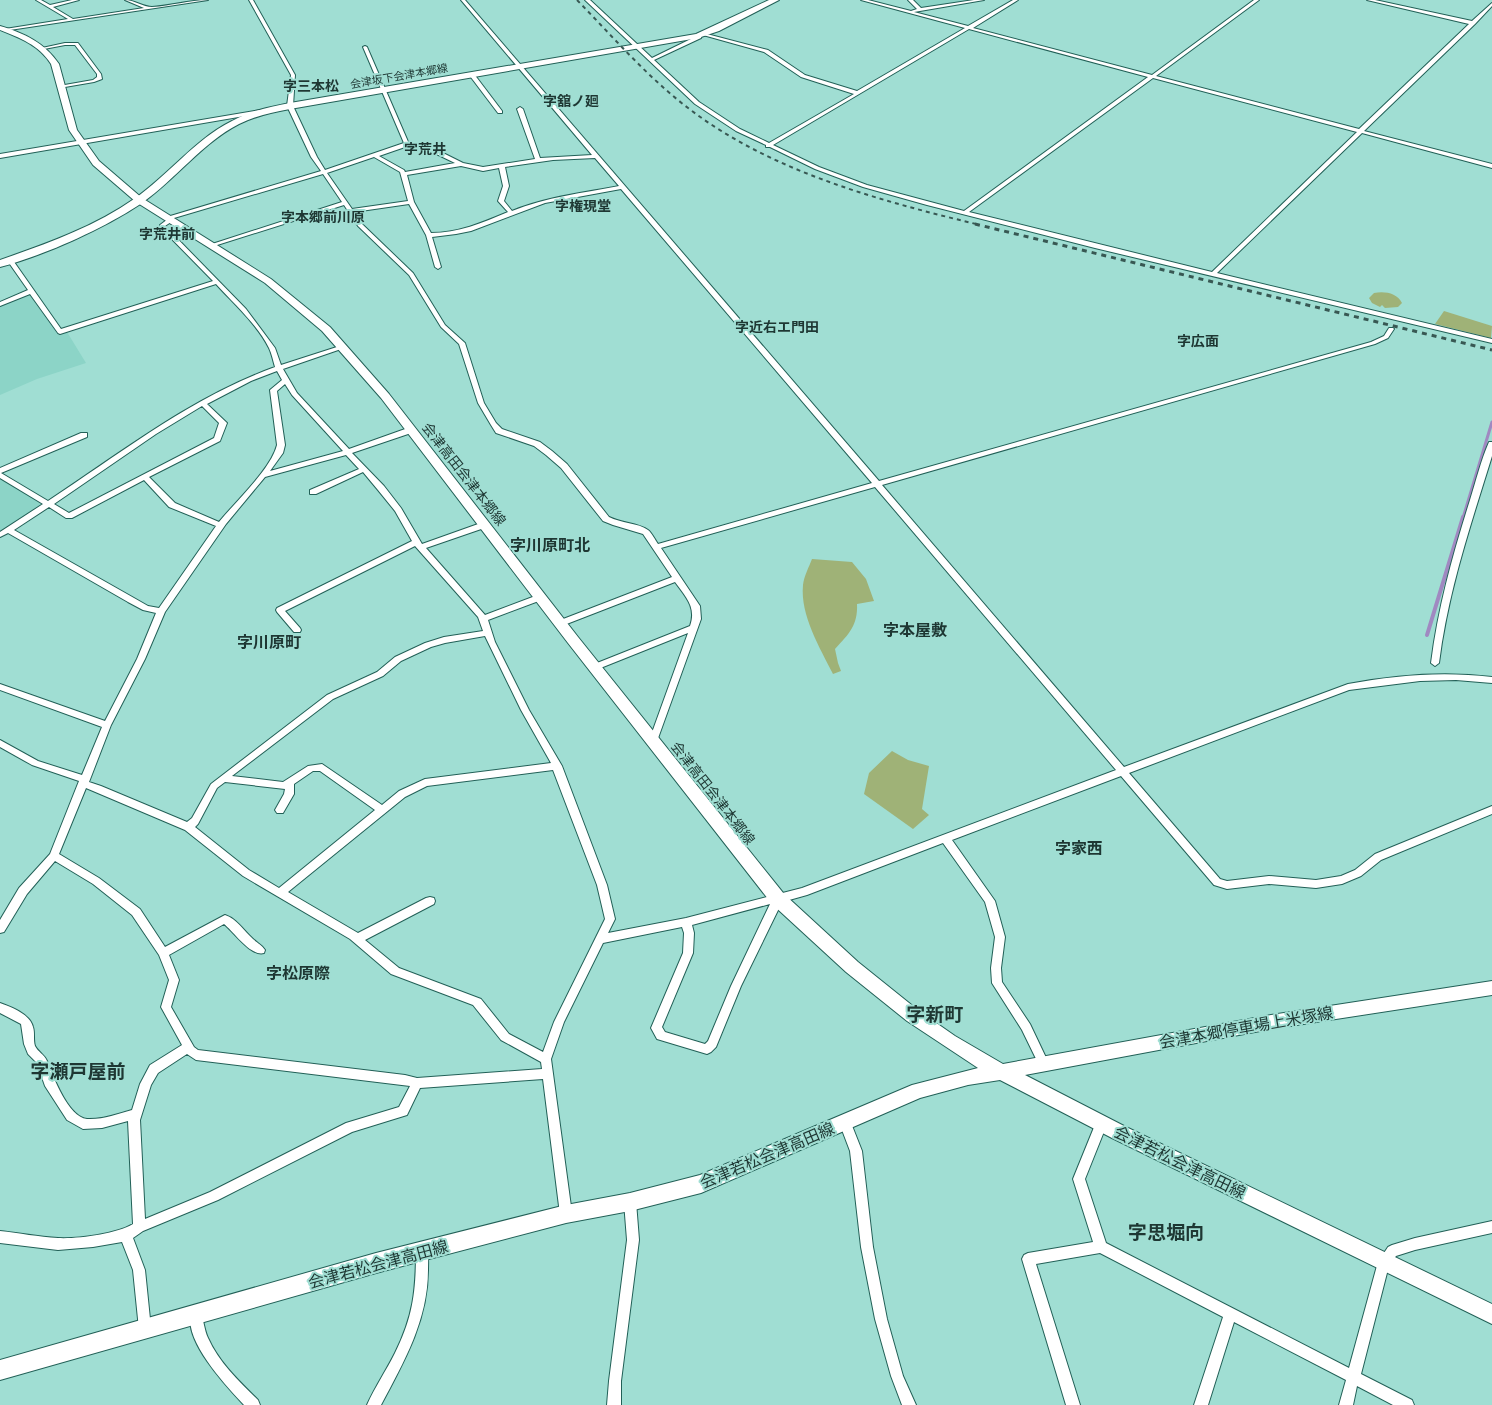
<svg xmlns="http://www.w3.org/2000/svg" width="1492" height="1405" viewBox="0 0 1492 1405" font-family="Lora,'Noto Sans JP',serif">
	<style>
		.built { fill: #8cd4c7 }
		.green { fill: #9fb277 }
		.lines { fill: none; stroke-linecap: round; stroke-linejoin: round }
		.stream-far1 { stroke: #a089c1; stroke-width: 3 }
		.stream { stroke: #a089c1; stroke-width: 4 }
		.minor-casing { stroke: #226057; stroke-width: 2 }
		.secondary-casing { stroke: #226057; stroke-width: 2 }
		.primary-casing { stroke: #226057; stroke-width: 2 }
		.minor { fill: #fff; fill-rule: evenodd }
		.secondary { fill: #fff; fill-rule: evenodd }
		.primary { fill: #fff; fill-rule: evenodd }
		.rail-far1 { stroke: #385853; stroke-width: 2; stroke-dasharray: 4 4; stroke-linecap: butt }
		.rail { stroke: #385853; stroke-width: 3; stroke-dasharray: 5 5; stroke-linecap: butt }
		.labels { text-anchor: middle; stroke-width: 4; stroke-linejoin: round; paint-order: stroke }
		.far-street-label { font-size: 11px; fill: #1e3733; stroke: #a0ded3 }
		.far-quarter-label { font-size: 14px; font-weight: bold; fill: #1e3733; stroke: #a0ded3 }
		.street-label { font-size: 14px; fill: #1e3733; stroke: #a0ded3 }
		.quarter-label { font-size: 16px; font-weight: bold; fill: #1e3733; stroke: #a0ded3 }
		.near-street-label { font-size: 16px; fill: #1e3733; stroke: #a0ded3 }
		.near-quarter-label { font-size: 19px; font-weight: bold; fill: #1e3733; stroke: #a0ded3 }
	</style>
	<rect width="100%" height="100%" fill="#a0ded3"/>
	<g class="built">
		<path d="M912,0H974L924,9L918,8Z"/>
		<path d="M30,295L58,335L67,332L86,363L37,379L0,395V306Z"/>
		<path d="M0,477L47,505L0,532Z"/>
	</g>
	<g class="green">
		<path d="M1374,293C1385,291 1397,293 1402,303L1398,307L1385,308L1382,305L1380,307L1372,303L1369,298Z"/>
		<path d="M1444,311L1492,326L1491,338L1435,324Z"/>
		<path d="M812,559L852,562L866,579L874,601L857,604C858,625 849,634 835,649L838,663L841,671L833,674C820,648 800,615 803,585C804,576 809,567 812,559Z"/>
		<path d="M892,751L908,760L929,766L922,809L929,815L913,829L864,794L869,773Z"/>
	</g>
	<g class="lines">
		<path class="stream-far1" d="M1463,518L1492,422"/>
		<path class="stream" d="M1427,635L1463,517"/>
		<g class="minor-casing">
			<g id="minor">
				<path d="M36,0H41L50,5L72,0H79L53,7L73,19L144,8L125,0C134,0 143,7 152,7C171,6 189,0 208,0L3,31V30L5,29L68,19Z"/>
				<path d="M249,0H253L295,75L293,106L317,157L325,170L404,143L363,47L365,46L367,47L409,144L427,145L463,163L483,167L535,159L517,109L520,107L523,109L540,158L592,155L461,0H465L879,481L1371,342L1384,336L1389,328H1393L1394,329L1388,338L1375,344L882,485L1124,767L1348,684C1396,675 1443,671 1492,677V683L1456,680L1420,681L1349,690L1129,773L1220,879L1227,881L1269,876L1316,880L1341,876L1355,870L1375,854L1492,806V814L1381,860L1361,876L1342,884L1316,888L1269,884L1227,889L1214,885L1121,776L952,840L995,901L1005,937L1001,968L1002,982L1030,1024L1049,1064L1048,1067L1044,1069L1040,1067L1022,1030L992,983L991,968L995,937L985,902L943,843L807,895L782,902L741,986L716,1047L711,1052L707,1054L657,1039L651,1028L683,953L684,933L682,927L603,943L564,1022L551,1059L572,1214L570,1218L566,1220L562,1218L560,1214L543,1079L420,1088L407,1115L352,1132L218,1200L143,1231L133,1238L145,1270L151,1329L149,1333L145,1335L141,1333L139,1329L133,1270L122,1242L93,1247L58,1250L0,1243V1231C19,1233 39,1237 58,1238C78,1239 116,1234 133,1224L128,1121L102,1128L83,1129L67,1120L45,1086L37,1063L28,1054L24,1044L21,1024L0,1013V1003C11,1007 30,1014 33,1027C35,1033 33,1040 35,1046C38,1052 44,1054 47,1061C53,1076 68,1117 87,1119C102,1120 117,1114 132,1110L140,1084L150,1065L182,1045L161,1007L169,980L159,955L132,915L93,884L55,861L27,894L4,932L0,933V920L19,888L50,854L79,781L32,765L0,747V740L38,761L82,775L102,727L0,690V684L105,721L137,659L156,613L143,610L128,602L8,533L0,537V532L43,504L0,478V468L81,433H87V437L1,473L48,501C122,452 192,397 275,367C273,361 272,354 269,348C257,324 234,304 216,284L60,334L58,333L30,294L0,306V302L28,290L7,260L12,259L61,329L213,281L160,227V225L168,219L166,218L167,217L321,171L311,157L287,106L291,75ZM405,147L424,148L455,163L405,172L404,170L379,156ZM374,157L400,172L408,201L352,209L327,173ZM595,158L619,186C583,193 546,197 512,211L504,201L509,186L505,167L553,160ZM461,166L483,171L499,168L503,186L498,201L508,212C482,223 458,233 431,233L414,202L407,175ZM323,174L342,202L209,245L214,246L344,205L358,226L409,275L441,327L459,344L478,403L491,425L496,433L534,446L546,455L561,468L603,521L613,525L643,534L672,577L558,621L557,623L558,625H564L675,582C685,596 697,607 690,626L592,665L591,667L595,670L598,669L688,633L649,741L650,743H656L657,741L701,619L700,606L661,548L875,487L1116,770L802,888L686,918L608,933L615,919L607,885L562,766L529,710L495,642L488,620L544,599L545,597L544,595H538L485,615L426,548L487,527L488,525L487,523H481L422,544L401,508L384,486L352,453L414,432V428H408L349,449L297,393L283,369L344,348V346H340L281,365L275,348L246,309L165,226L174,220V218ZM621,189L872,483L658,544C655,540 652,533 648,530C639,523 620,523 609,517L567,464L552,451L540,442L502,429L496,423L484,403L465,343L445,325L413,273L362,224L354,212L409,204L426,235L435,267L438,269L441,267L432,237L456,234L471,231L545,203ZM277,371L282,380L270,390L277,445C271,469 236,501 219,522L175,503L149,477L220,441L227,423L207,404L251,381ZM285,384L292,395L343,451L270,471L283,453L285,445L277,391ZM202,406L219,423L214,438L69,513L54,504L156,434ZM346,455L359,469L310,490V494H316L363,472L378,490L395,511L412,541L277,608L276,610L277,612L294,632H300L301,630L300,628L285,611L415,546L478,617L483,631L444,637L425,643L395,657L377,672L327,695L211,784L192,818L187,822L101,786L89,782L111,725L145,659L165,612L226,524L265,477ZM144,480L169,507L216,526L159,608L148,606L134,598L14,530L49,507L66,518H72ZM485,636L521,710L551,763L425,779L399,791L382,805L322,764L308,766L283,782L232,776L333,699L383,676L401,661L431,647L445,643ZM553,770L597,885L605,919L554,1022L543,1052L509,1034L481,999L399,968L365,940L434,904L435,901L434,898L430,897L426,898L358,933L288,892L405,797L427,786ZM313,771H320L375,810L279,888L249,870L195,827L198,824L217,788L225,782L285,789L284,794L275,810L277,813H283L294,794V784ZM86,788L185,830L243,876L350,939L391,974L473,1005L501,1040L541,1062L542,1069L417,1078L405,1075L198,1050L194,1047L171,1007L179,980L169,955L224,924C234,932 251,957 264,953L265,950C262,945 257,943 253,939C244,931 237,919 225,915L165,947L140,909L99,878L59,854ZM770,904L731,986L708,1041L705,1044L665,1032L662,1027L693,953L694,933L692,925ZM187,1054L196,1060L410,1086L399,1107L346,1123L210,1192L145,1219L140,1120L151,1085L158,1073Z"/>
				<path d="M585,0H590L652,58L697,36L698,34H702L701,38L654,60L699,102L740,129L769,143L854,94L801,77L764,52L703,35V33L768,50L805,75L857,91L965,28L861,0H868L911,11L917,9L908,0H913L921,8L974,0H984L914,12L968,26L1013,0H1018L973,28L1152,75L1254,0H1259L1156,76L1359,129L1469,24L1367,0H1375L1472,21L1492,3V6L1475,24L1364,131L1492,164V168L1362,133L1217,273L1492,339V343L1095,248L927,205L863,187L815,169L770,147H766V145L736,131L695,104ZM969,29L1148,77L964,211L867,185L819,167L773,145ZM1153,78L1357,132L1212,272L969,212Z"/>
				<path d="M65,43H78L101,74L102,79L94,82L59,88V86L93,80L97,77V74L75,45H65L44,49L42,48Z"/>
				<path d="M470,74H474L502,111V113H498L470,76Z"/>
				<path d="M260,110L263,112L262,113L0,158V154Z"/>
				<path d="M1489,442H1492V456C1471,524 1448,591 1439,663L1435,666L1431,663C1438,607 1453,554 1470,500C1476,481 1481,460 1489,442Z"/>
				<path d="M845,1117L849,1118L862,1151L873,1247L887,1319L903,1376L916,1405H902L891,1376L875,1319L861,1247L850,1151L839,1122L841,1118Z"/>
				<path d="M1101,1119L1105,1120L1107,1124L1085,1179L1106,1243L1349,1368L1378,1262L1388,1247L1392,1245L1415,1238L1492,1221V1233L1415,1250L1396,1256L1389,1265L1361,1374L1412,1400L1414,1405H1393L1357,1386L1353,1405H1339L1346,1380L1234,1322L1208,1405H1194L1223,1317L1100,1253L1036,1264L1080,1405H1066L1022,1259L1024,1255L1028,1253L1093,1242L1073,1179L1097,1120Z"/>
				<path d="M630,1196L634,1198L636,1202L639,1240L621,1381V1405H607L609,1381L627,1240L624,1202L626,1198Z"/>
				<path d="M422,1245L426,1247C429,1254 428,1262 428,1270C428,1320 404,1362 381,1405H367C375,1387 386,1371 395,1353C413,1317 416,1291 416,1251L418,1247Z"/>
				<path d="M196,1310L200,1312C204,1320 204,1330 208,1338C219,1363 240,1382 258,1400L260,1405H244C227,1387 181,1338 192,1312Z"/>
			</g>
		</g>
		<g class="secondary-casing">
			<path id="secondary" d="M0,26C24,33 45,43 59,64L77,130L99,161L142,198L271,279L330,327L389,394L578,637L784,894L858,962L919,1011L955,1036L1003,1064L1271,1015L1492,981V995L1271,1029L1025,1075L1124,1126L1492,1304V1324L1112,1138L1000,1080L968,1085L920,1098L701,1193L630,1211L566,1223L376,1273L0,1380V1360L376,1253L566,1205L630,1193L700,1175L912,1085L978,1068L907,1021L846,972L772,904L568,643L381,398L322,331L265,283L136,202L93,165L69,130L51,64C39,45 20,38 0,30Z"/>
		</g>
		<g class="primary-casing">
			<path id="primary" d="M769,0H779L719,31L698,38L290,109C273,112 255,116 239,124C202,143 176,179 142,203C105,228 43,256 0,267V260C46,244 94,227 134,199C169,175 194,140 232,121C250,111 270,107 290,103L696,34Z"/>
		</g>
		<use href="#minor" class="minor"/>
		<use href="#secondary" class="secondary"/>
		<use href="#primary" class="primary"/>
		<path class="rail-far1" d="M577,0C614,38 649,79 692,111C775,173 881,201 980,225"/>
		<path class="rail" d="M975,224L1492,350"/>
	</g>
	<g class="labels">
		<g class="far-street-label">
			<text transform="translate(399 76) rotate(-10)" y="4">会津坂下会津本郷線</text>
		</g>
		<g class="far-quarter-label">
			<text x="311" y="91">字三本松</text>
			<text x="571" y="106">字舘ノ廻</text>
			<text x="425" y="154">字荒井</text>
			<text x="583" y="211">字権現堂</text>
			<text x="323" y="222">字本郷前川原</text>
			<text x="167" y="239">字荒井前</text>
			<text x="777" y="332">字近右エ門田</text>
			<text x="1198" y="346">字広面</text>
		</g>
		<g class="street-label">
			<text transform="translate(464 474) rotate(52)" y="5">会津高田会津本郷線</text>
			<text transform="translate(713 793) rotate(52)" y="5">会津高田会津本郷線</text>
		</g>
		<g class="quarter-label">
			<text x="550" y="551">字川原町北</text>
			<text x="915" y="636">字本屋敷</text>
			<text x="269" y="648">字川原町</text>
			<text x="1079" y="854">字家西</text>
			<text x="298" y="979">字松原際</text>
		</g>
		<g class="near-street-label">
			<text transform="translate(1246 1027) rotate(-10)" y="6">会津本郷停車場上米塚線</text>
			<text transform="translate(767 1155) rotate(-23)" y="6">会津若松会津高田線</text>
			<text transform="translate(1180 1162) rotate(26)" y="6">会津若松会津高田線</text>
			<text transform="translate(378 1264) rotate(-15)" y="6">会津若松会津高田線</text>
		</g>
		<g class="near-quarter-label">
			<text x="935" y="1021">字新町</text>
			<text x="78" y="1078">字瀬戸屋前</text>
			<text x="1166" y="1239">字思堀向</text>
		</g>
	</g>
</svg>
